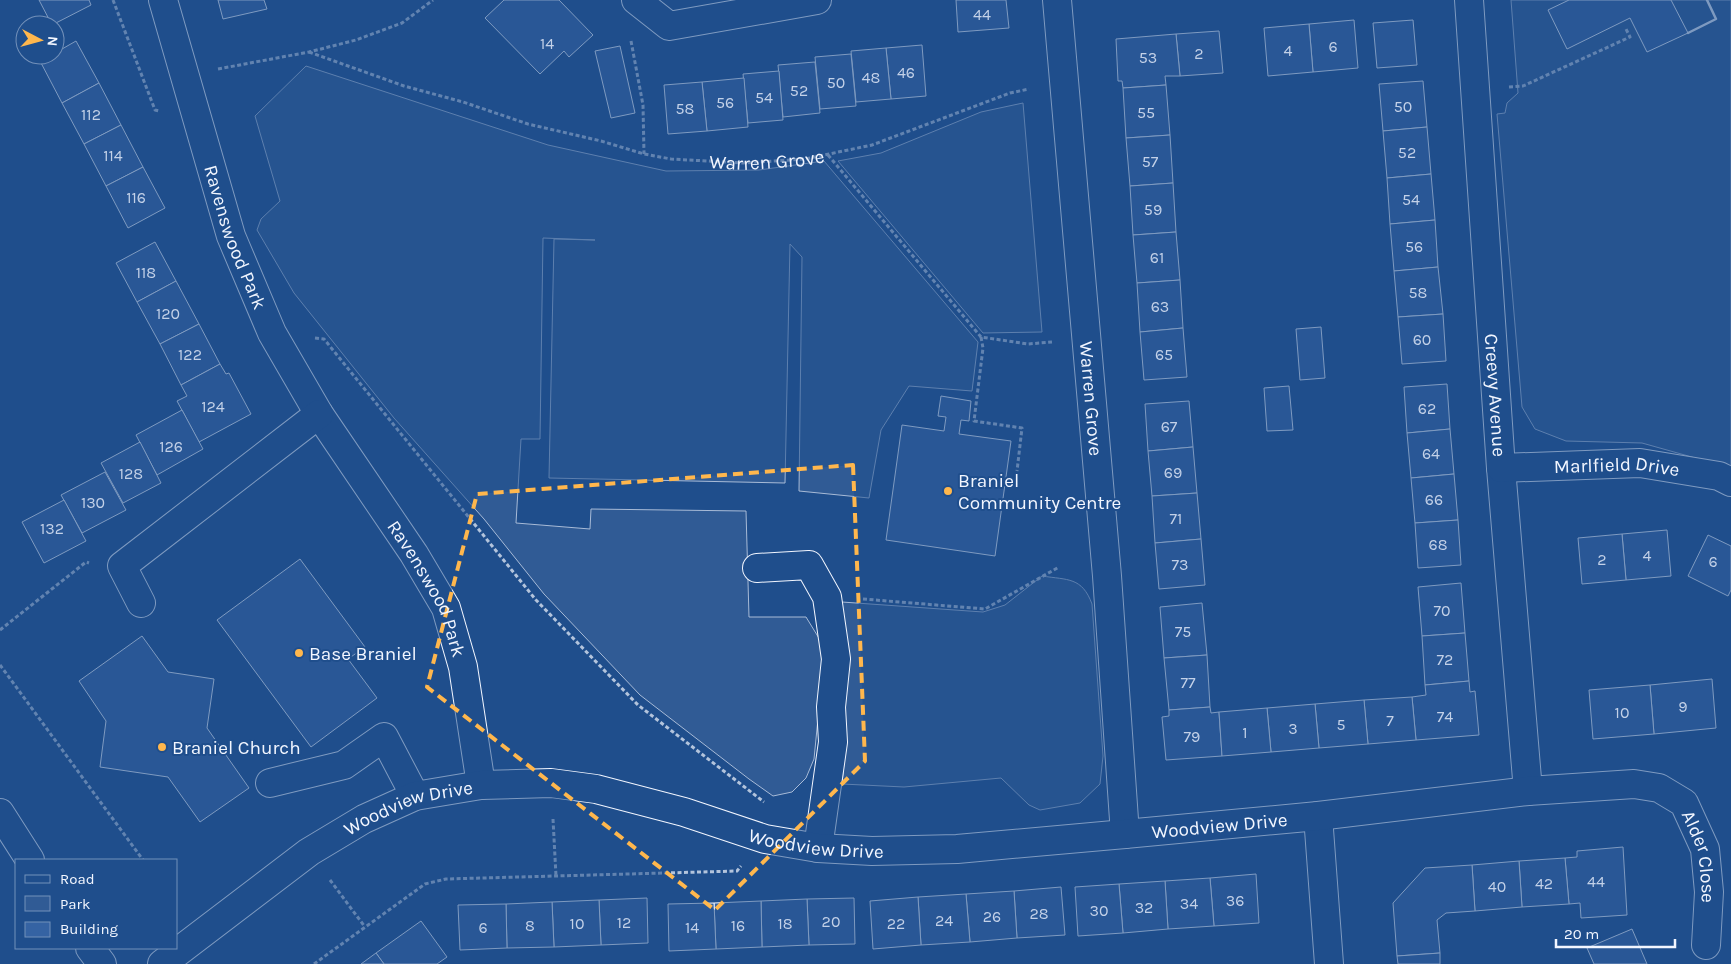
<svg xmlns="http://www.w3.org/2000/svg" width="1731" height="964" viewBox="0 0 1731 964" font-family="Karla,sans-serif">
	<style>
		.green { fill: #305b95; stroke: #a8bbd7 }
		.building { fill: #3563a3; stroke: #f2f6ff }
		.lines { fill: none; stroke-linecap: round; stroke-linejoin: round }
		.minor-casing { stroke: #f2f6ff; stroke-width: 30 }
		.path { stroke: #b3c4dc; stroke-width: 3; stroke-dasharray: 4 2.5; stroke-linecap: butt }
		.minor { stroke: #1f4e8c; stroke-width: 28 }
		.wall { stroke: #f2f6ff; stroke-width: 2.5 }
		.marked { fill: none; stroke: #ffb74d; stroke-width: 4; stroke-dasharray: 10 6; stroke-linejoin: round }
		.poi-dot { fill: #ffb74d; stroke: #1f4e8c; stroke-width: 2 }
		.labels { text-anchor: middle; stroke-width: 4; stroke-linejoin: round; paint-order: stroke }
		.number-label { font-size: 16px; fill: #c3d1e8 }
		.street-label { font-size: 19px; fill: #f2f6ff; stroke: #1f4e8c }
		.poi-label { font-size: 19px; fill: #f2f6ff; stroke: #1f4e8c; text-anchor: start }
	</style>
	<rect width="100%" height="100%" fill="#1f4e8c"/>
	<g class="green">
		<path d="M1511,0H1731V468L1642,443L1566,441L1535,429L1522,407L1497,114L1505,113L1507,103L1518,93Z"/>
		<path d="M306,66L548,145L666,171L759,170L824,161L978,342L972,391L909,386L881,430L869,498L799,491L802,257L790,244L785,483L549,478L554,239L595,240L543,238L540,439H521L516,523L590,529L591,509L746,511L749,617H806L825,648L814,759L806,778L792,792L773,796L749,779L640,695L544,594L484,519L394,418L294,293L257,230L261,219L280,201L255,116Z"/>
		<path d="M1023,103L1042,332L983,333L838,161L881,153L981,112Z"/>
		<path d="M1042,576C1068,580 1082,577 1092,604L1103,756L1100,784L1080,803L1040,810L1029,805L1001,778L904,787L842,784L846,741L837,712L842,602L983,612L1005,605Z"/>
	</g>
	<g class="building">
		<path d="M39,0H89L91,5L52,25Z"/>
		<path d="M218,0H264L267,9L223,19Z"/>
		<path d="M504,0H559L593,35L569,57L564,51L540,74L485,18Z"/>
		<path d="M956,0H1006L1009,28L958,32Z"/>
		<path d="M1569,0H1671L1688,33L1647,52L1630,18L1567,49L1548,10Z"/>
		<path d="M1354,20L1358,68L1313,72L1309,24Z"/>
		<path d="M1413,20L1417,65L1377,68L1373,23Z"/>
		<path d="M1309,24L1313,72L1268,76L1264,28Z"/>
		<path d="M1219,31L1223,73L1180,76L1176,34Z"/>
		<path d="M1176,34L1180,76H1165L1166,85L1123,88L1122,81H1118L1116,39Z"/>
		<path d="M76,41L99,83L62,103L40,61L55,55V53Z"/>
		<path d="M922,45L926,96L891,99L886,48Z"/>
		<path d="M620,46L635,113L611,118L595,51Z"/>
		<path d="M886,48L891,99L856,102L851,51Z"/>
		<path d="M851,54L856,106L820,109L815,57Z"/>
		<path d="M815,62L820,113L783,117L778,65Z"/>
		<path d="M779,71L783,120L748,123L743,74Z"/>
		<path d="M744,78L748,127L707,131L702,82Z"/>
		<path d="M1423,81L1427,127L1383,131L1379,84Z"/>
		<path d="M702,82L707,131L668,134L664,85Z"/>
		<path d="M99,83L121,125L84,144L62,103Z"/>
		<path d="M1166,85L1170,135L1126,138L1123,88Z"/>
		<path d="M121,125L143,167L106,186L84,144Z"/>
		<path d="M1427,127L1431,174L1387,178L1383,131Z"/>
		<path d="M1170,135L1173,183L1130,186L1126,138Z"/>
		<path d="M143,167L165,208L128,228L106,186Z"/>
		<path d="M1431,174L1435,220L1390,224L1387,178Z"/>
		<path d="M1173,183L1176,232L1133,235L1130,186Z"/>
		<path d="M1435,220L1438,267L1394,271L1390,224Z"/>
		<path d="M1176,232L1180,280L1137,283L1133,235Z"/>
		<path d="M155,242L176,281L137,302L116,263Z"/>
		<path d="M1438,267L1443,314L1398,317L1394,271Z"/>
		<path d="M1180,280L1183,328L1140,332L1137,283Z"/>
		<path d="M176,281L199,324L160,344L137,302Z"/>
		<path d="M1443,314L1446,361L1402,364L1398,317Z"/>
		<path d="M199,324L220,364L181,385L160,344Z"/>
		<path d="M1321,327L1325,378L1300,380L1296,329Z"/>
		<path d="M1183,328L1187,377L1144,380L1140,332Z"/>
		<path d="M220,364L226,374L229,373L251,414L199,442L177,401L187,396L181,385Z"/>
		<path d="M1447,384L1450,429L1407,433L1404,387Z"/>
		<path d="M1289,386L1293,430L1267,431L1264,388Z"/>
		<path d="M941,396L971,401L969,421L961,420L959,434L1011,441L995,556L886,540L902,425L944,431L946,417L938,416Z"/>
		<path d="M1189,401L1193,447L1148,451L1145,404Z"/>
		<path d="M182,410L203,449L157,475L136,435Z"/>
		<path d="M1450,429L1454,474L1411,478L1407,433Z"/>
		<path d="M140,442L161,483L123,503L101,463Z"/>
		<path d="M1193,447L1197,493L1152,496L1148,451Z"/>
		<path d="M105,472L126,510L82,533L61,495Z"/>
		<path d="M1454,474L1458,520L1415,523L1411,478Z"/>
		<path d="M1197,493L1201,539L1155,543L1152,496Z"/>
		<path d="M64,500L86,541L44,563L22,522Z"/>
		<path d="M1458,520L1461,565L1418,568L1415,523Z"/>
		<path d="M1667,530L1671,576L1626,580L1622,534Z"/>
		<path d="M1622,534L1626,580L1582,584L1578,538Z"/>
		<path d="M1708,535L1731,546V590L1728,596L1688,576Z"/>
		<path d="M1201,539L1205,585L1159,589L1155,543Z"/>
		<path d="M300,559L365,647L348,659L377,698L311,747L217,620Z"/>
		<path d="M1461,583L1465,633L1422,636L1418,587Z"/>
		<path d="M1202,603L1207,655L1164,658L1160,607Z"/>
		<path d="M1465,633L1469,681L1425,685L1422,636Z"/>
		<path d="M142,636L168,672L214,679L207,728L249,788L200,822L168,777L100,767L106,721L79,681Z"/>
		<path d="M1207,655L1210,707L1169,710L1164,658Z"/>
		<path d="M1712,679L1716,728L1654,734L1650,685Z"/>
		<path d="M1469,681L1470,692L1475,691L1479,735L1416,740L1412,697L1426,695L1425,685Z"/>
		<path d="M1650,685L1654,734L1593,739L1589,690Z"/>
		<path d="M1412,697L1416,740L1368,744L1364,700Z"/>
		<path d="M1364,700L1368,744L1319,748L1315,704Z"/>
		<path d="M1315,704L1319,748L1271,752L1267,708Z"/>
		<path d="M1210,707L1211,713L1219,712L1222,756L1166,760L1162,717L1169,716V710Z"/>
		<path d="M1267,708L1271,752L1222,756L1219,712Z"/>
		<path d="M1623,847L1627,915L1581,918L1580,903L1569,904L1565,858L1577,857V851Z"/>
		<path d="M1565,858L1569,904L1522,907L1519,861Z"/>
		<path d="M1519,861L1522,907L1475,911L1472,865Z"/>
		<path d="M1472,865L1475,911L1446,913L1437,920L1440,953L1397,956L1393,903L1425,868Z"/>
		<path d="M1256,874L1259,923L1214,926L1210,878Z"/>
		<path d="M1210,878L1214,926L1168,929L1165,881Z"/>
		<path d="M1165,881L1168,929L1123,933L1119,884Z"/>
		<path d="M1119,884L1123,933L1078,936L1075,887Z"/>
		<path d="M1061,887L1065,935L1017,938L1014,891Z"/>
		<path d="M1014,891L1017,938L970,942L966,894Z"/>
		<path d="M966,894L970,942L921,945L918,897Z"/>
		<path d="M918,897L921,945L873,949L870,901Z"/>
		<path d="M647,898L648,943L601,945L599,900Z"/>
		<path d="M854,898L855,944L809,945L807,899Z"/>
		<path d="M807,899L809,945L762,947L761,901Z"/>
		<path d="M599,900L601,945L554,947L552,902Z"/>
		<path d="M761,901L762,947L716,949L714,903Z"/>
		<path d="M552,902L554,947L507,948L506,904Z"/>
		<path d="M714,903L716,949L669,951L668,904Z"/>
		<path d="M506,904L507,948L460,950L458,905Z"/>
		<path d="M421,921L447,957L437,964H384L376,953Z"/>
		<path d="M1632,929L1647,964H1594L1587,948Z"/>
		<path d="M376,953L384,964H361Z"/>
		<path d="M1440,953V964H1398L1397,956Z"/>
	</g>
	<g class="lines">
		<g class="minor-casing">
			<g id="minor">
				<path id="s2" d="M163,0L231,236L272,333L319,414L414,554L446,608L463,667L481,785"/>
				<path d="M636,0L669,26L817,0"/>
				<path id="s3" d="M1057,0L1107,576L1125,834"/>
				<path id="s4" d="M1469,0L1501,468L1528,791"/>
				<path id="s5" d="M1501,468L1640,463L1719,476L1731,482"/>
				<path d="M757,568L809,565L827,597L836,659L831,707L833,742L818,848"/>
				<path d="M141,603L122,566L319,414"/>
				<path d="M270,783L344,765L384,737L415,796"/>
				<path d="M0,813L30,860"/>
				<path d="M1318,816L1329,964"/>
				<path d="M90,948L102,964"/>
				<path id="s6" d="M162,964L309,852L364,819L415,796L481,785L551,783L596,789L684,812L765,839L818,848L872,851L957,849L1125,834L1318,816L1528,791L1634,784L1659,788L1684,803L1705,849L1709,892L1706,945"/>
			</g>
		</g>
		<g class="path">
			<path d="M113,0L155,110L159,111"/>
			<path d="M631,41L643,105L644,154"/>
			<path id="s1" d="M309,52L404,86L463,102L528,124L601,141L644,154L671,159L743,163L805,159L872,145L1010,93L1029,89"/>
			<path d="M218,69L309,52L356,40L402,23L433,0"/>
			<path d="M1509,87L1523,86L1630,37L1625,27"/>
			<path d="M828,155L981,337L1028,344L1052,342"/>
			<path d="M981,337L983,348L974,421L1022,428L1017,471"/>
			<path d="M315,338L324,339L536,600L638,705L764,802"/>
			<path d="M863,599L985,609L1059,567"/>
			<path d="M0,630L86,562L89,563"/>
			<path d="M0,665L143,860"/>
			<path d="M553,819L556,876"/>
			<path d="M330,880L365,927"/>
			<path d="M314,964L425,884L446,879L737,871L741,866"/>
		</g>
		<use href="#minor" class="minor"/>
		<path class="wall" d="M1688,33L1716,19L1707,0"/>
	</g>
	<path d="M0 0H1731V964H0ZM853,465L865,761L715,910L427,687L477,494Z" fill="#1f4e8c" fill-opacity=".55" fill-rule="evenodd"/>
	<path class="marked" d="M853,465L865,761L715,910L427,687L477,494Z"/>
	<g class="poi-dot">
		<circle cx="948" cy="491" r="5"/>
		<circle cx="299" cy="653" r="5"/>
		<circle cx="162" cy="747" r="5"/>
	</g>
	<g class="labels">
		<g class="number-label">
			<text x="982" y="20">44</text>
			<text x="547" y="49">14</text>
			<text x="1333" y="52">6</text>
			<text x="1288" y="56">4</text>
			<text x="1199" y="59">2</text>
			<text x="1148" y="63">53</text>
			<text x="906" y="78">46</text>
			<text x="871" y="83">48</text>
			<text x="836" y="88">50</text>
			<text x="799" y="96">52</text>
			<text x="764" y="103">54</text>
			<text x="725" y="108">56</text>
			<text x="1403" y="112">50</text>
			<text x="685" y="114">58</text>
			<text x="1146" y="118">55</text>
			<text x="91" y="120">112</text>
			<text x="1407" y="158">52</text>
			<text x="113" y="161">114</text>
			<text x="1150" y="167">57</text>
			<text x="136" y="203">116</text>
			<text x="1411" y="205">54</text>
			<text x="1153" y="215">59</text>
			<text x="1414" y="252">56</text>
			<text x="1157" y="263">61</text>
			<text x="146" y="278">118</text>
			<text x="1418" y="298">58</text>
			<text x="1160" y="312">63</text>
			<text x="168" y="319">120</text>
			<text x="1422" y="345">60</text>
			<text x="190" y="360">122</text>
			<text x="1164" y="360">65</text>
			<text x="213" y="412">124</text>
			<text x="1427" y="414">62</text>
			<text x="1169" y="432">67</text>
			<text x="171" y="452">126</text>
			<text x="1431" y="459">64</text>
			<text x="1173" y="478">69</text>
			<text x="131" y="479">128</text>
			<text x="1434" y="505">66</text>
			<text x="93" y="508">130</text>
			<text x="1176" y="524">71</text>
			<text x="52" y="534">132</text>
			<text x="1438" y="550">68</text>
			<text x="1647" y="561">4</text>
			<text x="1602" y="565">2</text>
			<text x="1713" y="567">6</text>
			<text x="1180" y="570">73</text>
			<text x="1442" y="616">70</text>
			<text x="1183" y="637">75</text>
			<text x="1445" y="665">72</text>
			<text x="1188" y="688">77</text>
			<text x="1683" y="712">9</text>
			<text x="1622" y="718">10</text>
			<text x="1445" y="722">74</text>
			<text x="1390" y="726">7</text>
			<text x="1341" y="730">5</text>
			<text x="1293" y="734">3</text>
			<text x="1245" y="738">1</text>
			<text x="1192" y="742">79</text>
			<text x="1596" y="887">44</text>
			<text x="1544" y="889">42</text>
			<text x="1497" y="892">40</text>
			<text x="1235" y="906">36</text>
			<text x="1189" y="909">34</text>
			<text x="1144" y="913">32</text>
			<text x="1099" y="916">30</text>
			<text x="1039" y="919">28</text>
			<text x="992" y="922">26</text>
			<text x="944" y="926">24</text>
			<text x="831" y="927">20</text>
			<text x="624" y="928">12</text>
			<text x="577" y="929">10</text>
			<text x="785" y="929">18</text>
			<text x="896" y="929">22</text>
			<text x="530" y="931">8</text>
			<text x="738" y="931">16</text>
			<text x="483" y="933">6</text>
			<text x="692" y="933">14</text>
		</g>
		<g class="street-label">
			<text dy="7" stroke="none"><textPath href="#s1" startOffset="474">Warren Grove</textPath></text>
			<text dy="7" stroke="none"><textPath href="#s2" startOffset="248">Ravenswood Park</textPath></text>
			<text dy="7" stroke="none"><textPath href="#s4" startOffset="396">Creevy Avenue</textPath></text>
			<text dy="7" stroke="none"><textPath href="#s3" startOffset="400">Warren Grove</textPath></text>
			<text dy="7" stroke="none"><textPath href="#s5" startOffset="116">Marlfield Drive</textPath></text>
			<text dy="7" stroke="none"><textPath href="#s2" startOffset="651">Ravenswood Park</textPath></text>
			<text dy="7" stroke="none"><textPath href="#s6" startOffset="295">Woodview Drive</textPath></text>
			<text dy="7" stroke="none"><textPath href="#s6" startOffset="1120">Woodview Drive</textPath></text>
			<text dy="7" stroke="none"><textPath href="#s6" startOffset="715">Woodview Drive</textPath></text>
			<text dy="7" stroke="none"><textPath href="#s6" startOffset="1648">Alder Close</textPath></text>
		</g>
		<g class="poi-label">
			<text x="958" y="487">Braniel<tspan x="958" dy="22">Community Centre</tspan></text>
			<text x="309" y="660">Base Braniel</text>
			<text x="172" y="754">Braniel Church</text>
		</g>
	</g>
	<rect x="15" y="859" width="162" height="90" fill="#1f4e8c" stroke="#7391ba"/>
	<rect x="25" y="875" width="25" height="8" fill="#1f4e8c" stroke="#7391ba"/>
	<text x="60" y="884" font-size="15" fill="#f2f6ff">Road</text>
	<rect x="25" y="896" width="25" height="15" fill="#305b95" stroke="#7391ba"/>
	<text x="60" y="909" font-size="15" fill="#f2f6ff">Park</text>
	<rect x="25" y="922" width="25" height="15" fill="#3563a3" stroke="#7391ba"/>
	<text x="60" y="934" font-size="15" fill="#f2f6ff">Building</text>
	<g transform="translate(40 40) rotate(96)"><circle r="24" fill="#1f4e8c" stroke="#7391ba"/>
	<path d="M0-4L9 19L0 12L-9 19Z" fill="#ffb74d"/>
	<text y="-8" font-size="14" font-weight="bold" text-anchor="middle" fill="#f2f6ff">N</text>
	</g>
	<path d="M1556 939v8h119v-8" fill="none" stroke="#f2f6ff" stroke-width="2.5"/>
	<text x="1564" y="939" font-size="15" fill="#f2f6ff" stroke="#1f4e8c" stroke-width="4" paint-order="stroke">20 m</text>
</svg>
